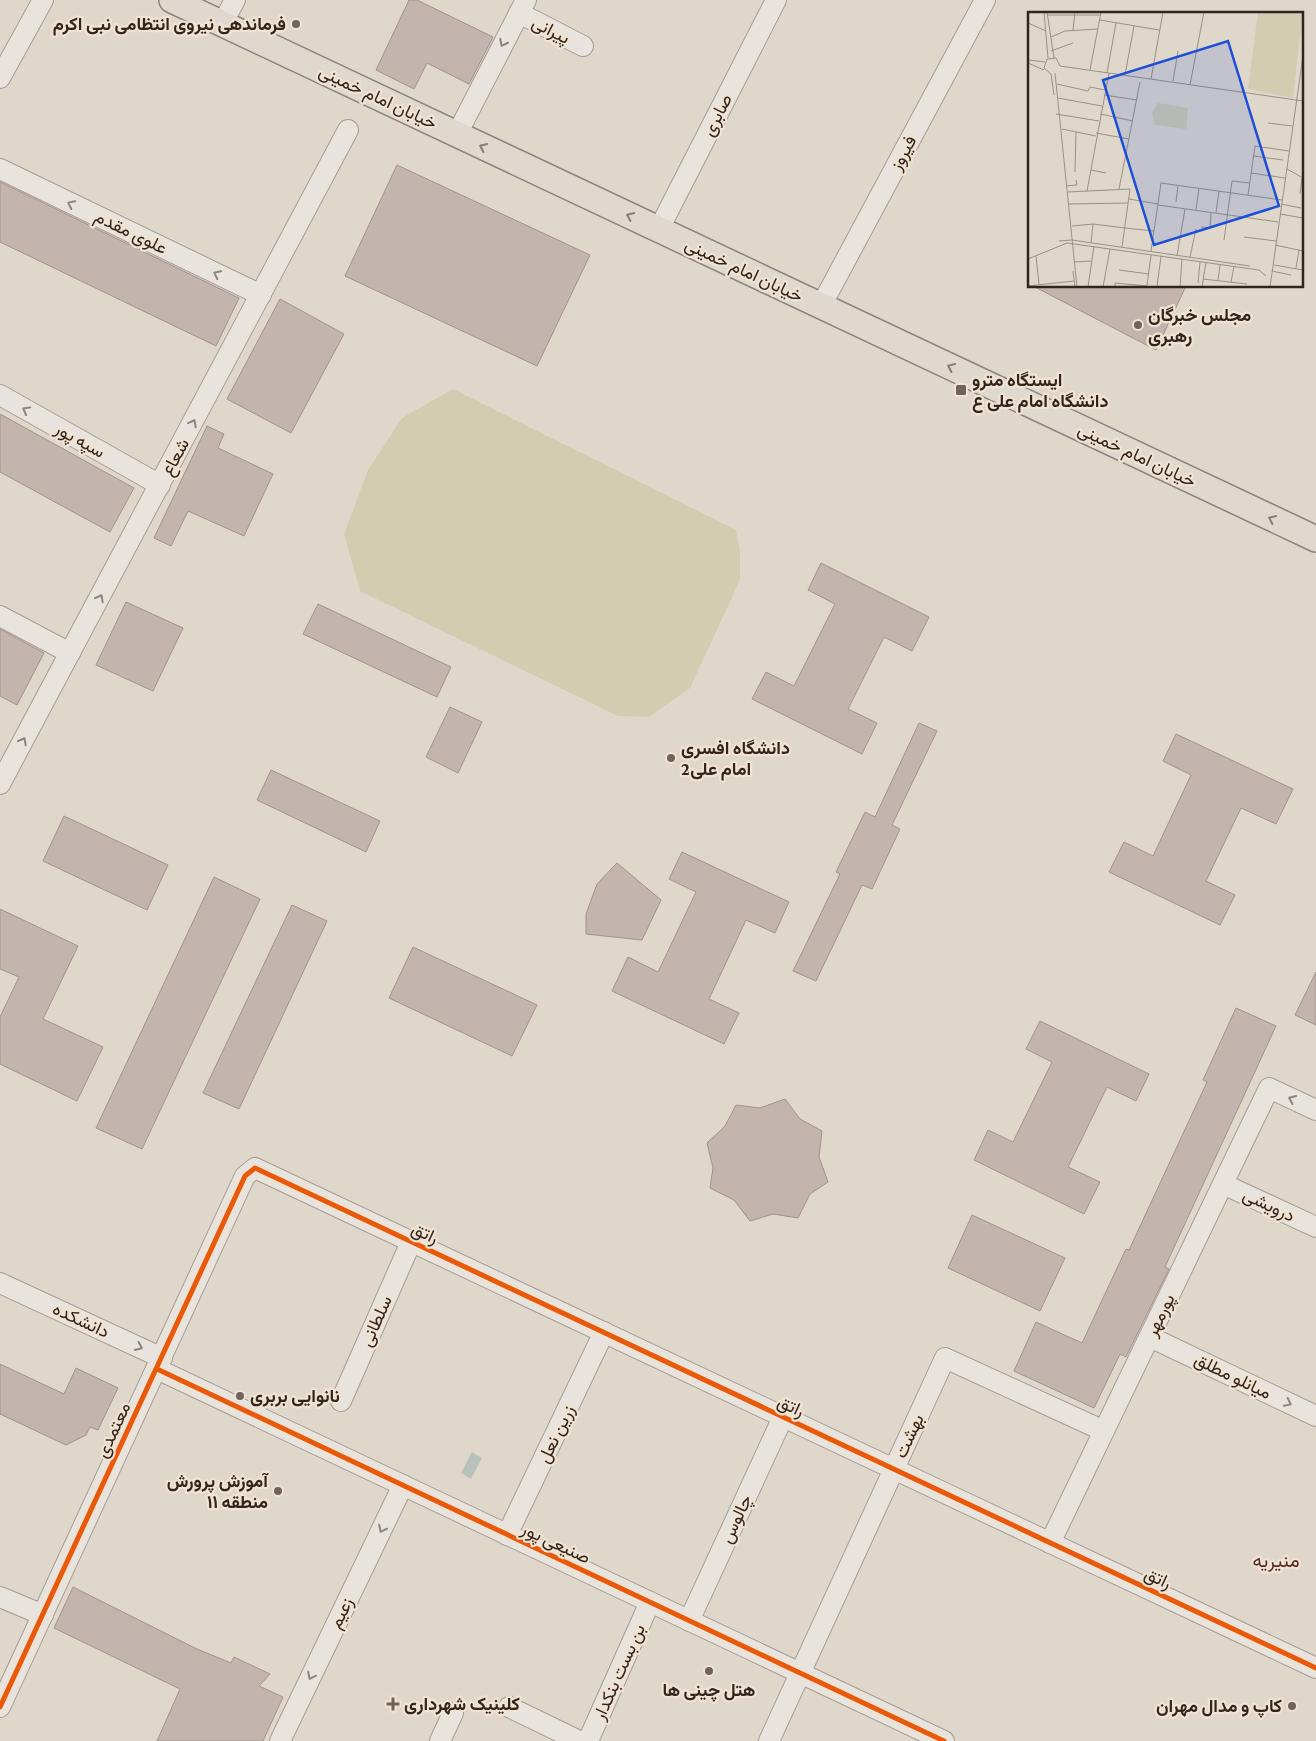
<svg xmlns="http://www.w3.org/2000/svg" width="1316" height="1741" viewBox="0 0 1316 1741" font-family="'Crimson Pro',Vazirmatn,serif">
	<style>
		.green { fill: #d1cdb0 }
		.water { fill: #b7c3ba }
		.building { fill: #c3b5ad; stroke: #9f938b }
		.lines { fill: none; stroke-linecap: round; stroke-linejoin: round }
		.minor-casing { stroke: #a59d95; stroke-width: 22 }
		.major-casing { stroke: #8a827b; stroke-width: 28 }
		.minor { stroke: #e8e3dc; stroke-width: 20 }
		.major { stroke: #dfd8ce; stroke-width: 25 }
		.cycleway-casing { stroke: #f0e3d2; stroke-width: 8 }
		.cycleway { stroke: #e8590c; stroke-width: 5 }
		.oneway { stroke: #8d847d }
		.oneway2 { stroke: #887e76 }
		.poi-dot { fill: #6f635b; stroke: #f0e3d2; stroke-width: 2 }
		.labels { text-anchor: middle; stroke-width: 4.5; stroke-linejoin: round; paint-order: stroke }
		.poi-label { font-size: 18px; font-weight: bold; fill: #32251e; stroke: #f0e3d2; text-anchor: start }
		.street-label { font-size: 18px; fill: #32251e; stroke: #f0e3d2 }
		.neighbourhood-label { font-size: 19px; fill: #592723; stroke: #f0e3d2 }
		.inset-road { fill: none; stroke: #9a9086; stroke-width: 1 }
		.view { fill: #1d4ed8; fill-opacity: 0.15; stroke: #1d4ed8; stroke-width: 2.5 }
		.inset-edge { fill: none; stroke: #32251e; stroke-width: 2.5 }
	</style>
	<rect width="100%" height="100%" fill="#e0d7cb"/>
	<path class="green" d="M453,389L736,530L740,552V580L690,688L649,717L618,716L360,591L344,534L368,470L402,418Z"/>
	<path class="water" d="M472,1452L482,1458L471,1479L461,1473Z"/>
	<g class="building">
		<path d="M409,0H417L493,37L469,84L427,63L414,89L376,70Z"/>
		<path d="M397,165L590,255L537,366L345,276Z"/>
		<path d="M0,182L239,298L216,346L0,242Z"/>
		<path d="M1033,286H1186L1156,350Z"/>
		<path d="M280,299L344,334L291,433L227,399Z"/>
		<path d="M0,414L134,488L110,532L0,472Z"/>
		<path d="M207,426L224,434L218,448L273,474L244,536L188,511L171,546L154,538Z"/>
		<path d="M821,563L929,617L912,651L884,637L848,709L877,723L862,754L752,699L766,672L794,686L835,604L808,590Z"/>
		<path d="M126,602L183,628L153,691L96,665Z"/>
		<path d="M318,604L451,667L437,697L303,634Z"/>
		<path d="M0,629L44,653L17,705L0,696Z"/>
		<path d="M450,707L482,722L458,773L426,757Z"/>
		<path d="M919,723L937,731L892,825L900,829L872,889L862,885L816,981L793,971L840,874L836,872L865,812L875,817Z"/>
		<path d="M1176,734L1293,789L1276,824L1241,808L1206,881L1235,895L1220,925L1109,872L1124,842L1153,856L1191,775L1163,761Z"/>
		<path d="M271,770L380,821L366,852L257,800Z"/>
		<path d="M64,816L168,865L147,910L43,861Z"/>
		<path d="M682,852L789,902L775,933L746,920L709,999L739,1013L724,1044L612,991L628,957L658,972L696,892L669,879Z"/>
		<path d="M617,863L661,900L642,940L586,934V914L597,884Z"/>
		<path d="M214,877L260,899L142,1149L96,1128Z"/>
		<path d="M292,905L327,921L239,1109L203,1093Z"/>
		<path d="M0,909L78,946L43,1019L103,1047L77,1101L0,1064V1017L19,977L0,969Z"/>
		<path d="M413,947L537,1005L512,1056L389,998Z"/>
		<path d="M1316,972V1025L1295,1015Z"/>
		<path d="M1236,1008L1276,1026L1165,1267L1169,1269L1126,1357L1120,1354L1094,1408L1014,1371L1036,1322L1082,1343L1126,1249L1129,1250L1207,1082L1203,1080Z"/>
		<path d="M1040,1021L1149,1074L1136,1101L1107,1087L1068,1167L1100,1182L1084,1214L974,1160L988,1130L1013,1142L1052,1062L1026,1049Z"/>
		<path d="M785,1099L800,1119L822,1131L819,1157L828,1182L810,1194L798,1218L773,1214L750,1221L734,1200L710,1188L713,1168L707,1143L725,1126L736,1105L760,1108Z"/>
		<path d="M972,1215L1065,1258L1040,1311L948,1268Z"/>
		<path d="M0,1364L64,1394L76,1368L118,1388L98,1430L90,1427L86,1435L66,1445L0,1414Z"/>
		<path d="M73,1587L197,1649L231,1663L234,1657L270,1674L259,1686L283,1697L263,1741H157L180,1689L54,1628Z"/>
	</g>
	<g class="lines">
		<g class="minor-casing">
			<g id="minor">
				<path d="M519,13L583,46"/>
				<path d="M222,24L235,0"/>
				<path d="M0,78L43,0"/>
				<path d="M457,134L526,0"/>
				<path d="M0,169L261,295"/>
				<path d="M659,229L776,0"/>
				<path d="M821,306L985,0"/>
				<path d="M0,395L160,485"/>
				<path d="M0,616L70,653"/>
				<path d="M0,784L348,130"/>
				<path d="M1223,1184L1316,1227"/>
				<path d="M0,1283L162,1358"/>
				<path d="M1150,1337L1316,1416"/>
				<path d="M157,1369L944,1741"/>
				<path d="M341,1401L411,1242"/>
				<path d="M507,1535L604,1332"/>
				<path d="M1050,1543L1269,1088L1316,1110"/>
				<path d="M0,1597L43,1615"/>
				<path d="M689,1621L783,1417"/>
				<path d="M0,1707L245,1176L255,1168L1316,1668"/>
				<path d="M509,1707L579,1741"/>
				<path d="M280,1741L403,1485"/>
				<path d="M440,1741L453,1713"/>
				<path d="M588,1741L650,1602"/>
				<path d="M769,1741L945,1358L1104,1431"/>
			</g>
		</g>
		<g class="major-casing">
			<path id="major" d="M172,0L1316,539"/>
		</g>
		<use href="#minor" class="minor"/>
		<use href="#major" class="major"/>
		<g class="cycleway-casing">
			<g id="cycleway">
				<path d="M157,1369L944,1741"/>
				<path d="M0,1707L245,1176L255,1168L1316,1668"/>
			</g>
		</g>
		<use href="#cycleway" class="cycleway"/>
	</g>
	<defs><path id="oneway-chevron" d="M-2-3.5L2.5 0L-2 3.5" fill="none" stroke-width="1.6" stroke-linecap="round" stroke-linejoin="round" transform="scale(1.25)"/></defs>
	<g class="oneway">
		<use href="#oneway-chevron" transform="translate(503 43) rotate(117)"/>
		<use href="#oneway-chevron" transform="translate(71 204) rotate(-154)"/>
		<use href="#oneway-chevron" transform="translate(217 274) rotate(-154)"/>
		<use href="#oneway-chevron" transform="translate(26 410) rotate(-151)"/>
		<use href="#oneway-chevron" transform="translate(193 423) rotate(-62)"/>
		<use href="#oneway-chevron" transform="translate(100 598) rotate(-62)"/>
		<use href="#oneway-chevron" transform="translate(23 741) rotate(-62)"/>
		<use href="#oneway-chevron" transform="translate(1292 1099) rotate(-155)"/>
		<use href="#oneway-chevron" transform="translate(139 1347) rotate(25)"/>
		<use href="#oneway-chevron" transform="translate(1288 1403) rotate(26)"/>
		<use href="#oneway-chevron" transform="translate(382 1529) rotate(116)"/>
		<use href="#oneway-chevron" transform="translate(311 1676) rotate(116)"/>
	</g>
	<g class="oneway2">
		<use href="#oneway-chevron" transform="translate(483 147) rotate(-155)"/>
		<use href="#oneway-chevron" transform="translate(630 216) rotate(-155)"/>
		<use href="#oneway-chevron" transform="translate(951 367) rotate(-155)"/>
		<use href="#oneway-chevron" transform="translate(1272 519) rotate(-155)"/>
	</g>
	<g class="poi-dot">
		<circle cx="296" cy="24" r="5"/>
		<circle cx="1138" cy="325" r="5"/>
		<rect x="955" y="384" width="12" height="12" rx="2.5"/>
		<circle cx="671" cy="758" r="5"/>
		<circle cx="240" cy="1396" r="5"/>
		<circle cx="278" cy="1491" r="5"/>
		<circle cx="709" cy="1671" r="5"/>
		<path d="M390.5 1696.5h5v5h5v5h-5v5h-5v-5h-5v-5h5z"/>
		<circle cx="1292" cy="1706" r="5"/>
	</g>
	<g class="labels">
		<g class="poi-label">
			<text x="286" y="30" text-anchor="end">فرماندهی نیروی انتظامی نبی اکرم</text>
			<text x="1148" y="321">مجلس خبرگان<tspan x="1148" dy="21">رهبری</tspan></text>
			<text x="972" y="386">ایستگاه مترو<tspan x="972" dy="21">دانشگاه امام علی ع</tspan></text>
			<text x="681" y="754">دانشگاه افسری<tspan x="681" dy="21">امام علی2</tspan></text>
			<text x="250" y="1402">نانوایی بربری</text>
			<text x="268" y="1487" text-anchor="end">آموزش پرورش<tspan x="268" dy="21">منطقه ۱۱</tspan></text>
			<text x="709" y="1696" text-anchor="middle">هتل چینی ها</text>
			<text x="404" y="1710">کلینیک شهرداری</text>
			<text x="1282" y="1712" text-anchor="end">کاپ و مدال مهران</text>
		</g>
		<g class="street-label">
			<text transform="translate(551 30) rotate(27)" y="6">پیرانی</text>
			<text transform="translate(378 97) rotate(25)" y="6">خیابان امام خمینی</text>
			<text transform="translate(717 115) rotate(-63)" y="6">صابری</text>
			<text transform="translate(903 153) rotate(-62)" y="6">فیروز</text>
			<text transform="translate(131 232) rotate(26)" y="6">علوی مقدم</text>
			<text transform="translate(744 270) rotate(25)" y="6">خیابان امام خمینی</text>
			<text transform="translate(80 440) rotate(29)" y="6">سپه پور</text>
			<text transform="translate(1137 455) rotate(25)" y="6">خیابان امام خمینی</text>
			<text transform="translate(175 457) rotate(-62)" y="6">شعاع</text>
			<text transform="translate(1269 1205) rotate(25)" y="6">درویشی</text>
			<text transform="translate(425 1233) rotate(25)" y="6">راتق</text>
			<text transform="translate(1160 1315) rotate(-64)" y="6">پورمهر</text>
			<text transform="translate(81 1320) rotate(25)" y="6">دانشکده</text>
			<text transform="translate(376 1321) rotate(-66)" y="6">سلطانی</text>
			<text transform="translate(1233 1376) rotate(26)" y="6">میانلو مطلق</text>
			<text transform="translate(791 1406) rotate(25)" y="6">راتق</text>
			<text transform="translate(113 1430) rotate(-65)" y="6">معتمدی</text>
			<text transform="translate(556 1434) rotate(-64)" y="6">زرین نعل</text>
			<text transform="translate(909 1436) rotate(-65)" y="6">بهشت</text>
			<text transform="translate(736 1519) rotate(-65)" y="6">چالوس</text>
			<text transform="translate(556 1543) rotate(25)" y="6">صنیعی پور</text>
			<text transform="translate(1158 1578) rotate(25)" y="6">راتق</text>
			<text transform="translate(341 1613) rotate(-64)" y="6">زعیم</text>
			<text transform="translate(619 1672) rotate(-66)" y="6">بن بست بنکدار</text>
		</g>
		<g class="neighbourhood-label">
			<text x="1276" y="1567">منیریه</text>
		</g>
	</g>
	<g transform="translate(1028 12)">
		<rect width="275" height="275" fill="#e0d7cb"/>
		<path d="M230,0H275L265,86L220,77ZM130,91L160,96L158,117L127,113L124,101Z" fill="#d1cdb0"/>
		<path class="inset-road" d="M16,0L20,46M19,0L26,46M20,3H72M72,8L131,18M0,11L18,19M45,18L47,0M23,25L37,19L70,17M23,39L45,31M0,48L17,50M0,51L16,58M32,54L275,89M62,58L73,0M27,61L49,275M79,61L88,11M23,62L26,83M23,62L16,56L19,47L28,46L32,54M97,63L106,14M123,67L135,0M145,69L150,39M29,72L60,79L62,75L77,78M162,73L176,0M76,83L109,88M30,86L74,94M28,102L71,109M72,102L105,109M240,111L264,114M34,117L68,124M68,121L101,127M226,144L255,148M259,157L275,166M63,158L78,161M47,160L48,120M223,161L257,166M38,174L49,173L48,168M91,177L112,70M59,179L81,61M39,180L102,177L94,235M272,182L274,166M220,183L227,134L261,139M101,187L130,192M148,190L150,173M40,192L100,191M253,192L273,196M130,193L250,210M168,198L171,176M188,201L191,179M252,202L275,206M44,214L65,212L97,216M173,215L182,216L183,201M97,216L126,219M216,225L248,229M196,228L204,169L222,171M31,229L44,228L222,254M63,231L65,212M247,233L275,239M123,239L133,171L254,188M8,244L11,272M149,244L157,197M162,245L168,217M0,247L39,231L231,258L238,264M47,250L63,249M246,253L275,258M268,256L271,238M91,258L121,262M45,259L47,275M244,259L263,263M175,267L219,272M190,268L192,253M203,270L206,254M170,271L172,250M119,273L123,243M0,274L46,269M60,275L66,234M75,275L82,237M87,275V271L119,274M129,275L133,244M152,275L154,247M174,275L178,250M242,275L275,44"/>
		<path class="view" d="M200,29L251,194L126,233L75,68Z"/>
		<rect width="275" height="275" class="inset-edge"/>
	</g>
</svg>
